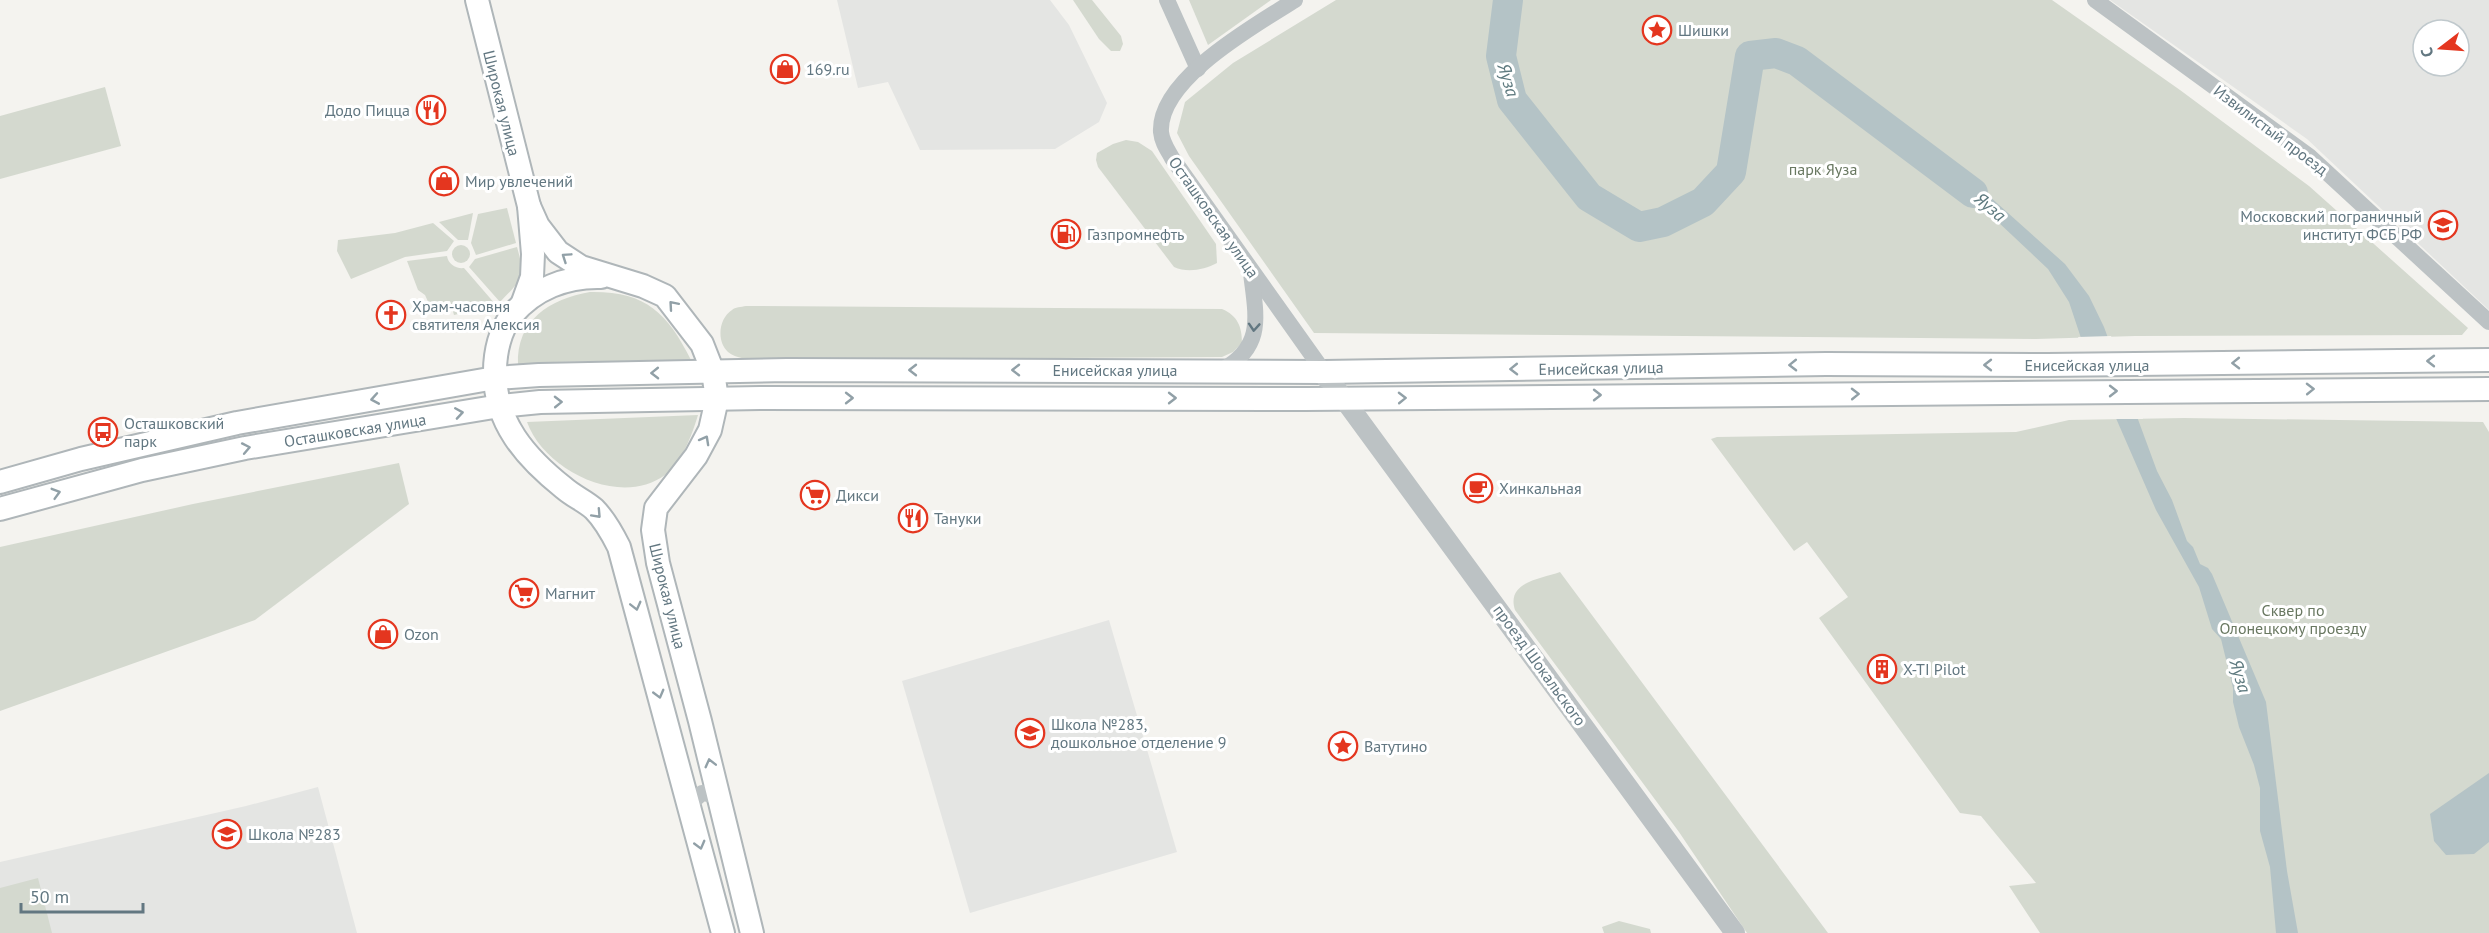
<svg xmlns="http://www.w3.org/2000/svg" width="2489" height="933" viewBox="0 0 2489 933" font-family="'PT Sans',sans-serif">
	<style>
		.built { fill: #e4e5e3; fill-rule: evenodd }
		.green { fill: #d4d9cf }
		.water { fill: #b4c3c6 }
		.pier { fill: #f4f3ef }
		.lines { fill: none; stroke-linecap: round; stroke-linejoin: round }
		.river { stroke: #b4c3c6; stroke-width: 30 }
		.secondary-casing { stroke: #afb6b9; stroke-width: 26 }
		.minor { stroke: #bcc2c4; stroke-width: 16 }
		.tertiary { stroke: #bcc2c4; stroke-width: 20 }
		.secondary { stroke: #fff; stroke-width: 22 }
		.oneway { stroke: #91a0a7 }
		.oneway2 { stroke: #627781 }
		.labels { text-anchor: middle; stroke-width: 6; stroke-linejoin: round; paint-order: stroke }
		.poi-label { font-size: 16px; fill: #627781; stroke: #fff; text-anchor: start }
		.street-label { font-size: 16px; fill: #627781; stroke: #fff }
		.park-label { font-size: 16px; fill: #697861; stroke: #fff }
		.water-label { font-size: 18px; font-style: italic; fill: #5e7a7f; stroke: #fff }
	</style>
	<rect width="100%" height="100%" fill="#f4f3ef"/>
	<g class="built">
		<path d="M837,0H1050L1069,25L1107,103L1099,122L1055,149L920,150L888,82L858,88Z"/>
		<path d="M2110,0H2489V310L2307,139ZM2423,30H2459V66H2423Z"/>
		<path d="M1109,620L1177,852L970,913L902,681Z"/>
		<path d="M318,787L357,933H0V862L246,806Z"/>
	</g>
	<g class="green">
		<path d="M1073,0H1092L1121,36L1123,44L1120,51H1111L1099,39Z"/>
		<path d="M1189,0H1271L1208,45Z"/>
		<path d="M1336,0H2052L2180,90L2309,186L2468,328L2462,335L2135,336L2036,339L1314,333L1189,156L1177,133L1185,102L1233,63Z"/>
		<path d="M105,87L121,146L0,179V116Z"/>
		<path d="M1126,140L1138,142L1152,151L1216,244L1217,263C1204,270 1187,273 1174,267L1098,167L1096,160L1097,153L1113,144Z"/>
		<path d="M507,208L516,243L476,255L471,243L478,214Z"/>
		<path d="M473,213L468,240H458L439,222Z"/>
		<path d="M433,223L454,241L447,251L405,257L351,279L337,251L338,240L395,233Z"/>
		<circle cx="461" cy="254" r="9"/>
		<path d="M517,247C526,278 521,280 500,302L469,267L475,259Z"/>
		<path d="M447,256C448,264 456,269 464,268L496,305L454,315L450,301L430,306L425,295L418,290L407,261Z"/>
		<path d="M590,292C645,291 667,312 691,360L552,362L518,365C516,320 550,299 590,292Z"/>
		<path d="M746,306L1222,309C1238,316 1242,327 1242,343L1233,352L1222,357L759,360C749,359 736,359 728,352C716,341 719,318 732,310C735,307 741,307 746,306Z"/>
		<path d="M698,415C692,435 682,462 665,475C620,508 544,470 527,422Z"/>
		<path d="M2184,418L2483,422L2489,432V933H2040L2009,886L2036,883L1981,816L1960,813L1819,618L1848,597L1807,542L1794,551L1711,439L1717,437L2016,432L2069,420Z"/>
		<path d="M399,463L409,504L255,620L0,711V547L193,504Z"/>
		<path d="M1560,572L1828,933H1747L1679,832L1515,610C1506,582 1540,579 1560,572Z"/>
		<path d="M38,878L52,933H0V888Z"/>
		<path d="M1619,921L1650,929L1651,933H1604L1602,927Z"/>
	</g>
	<g class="water">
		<path d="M1951,162L2065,264L2089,296L2104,327L2157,471L2172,500L2187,541L2193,547L2200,564L2208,568L2212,574L2266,702L2287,871L2298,933H2276L2270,867L2260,831V788L2254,765L2239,727L2233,702V688L2221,639L2212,629L2199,587L2156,510L2081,338L2069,302L2048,269L1997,221L1937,177L1944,165Z"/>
		<path d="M2489,773V842L2474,854L2446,855L2434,841L2430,814Z"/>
	</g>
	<path class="pier" d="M2111,336L2143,419H2112L2078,337Z"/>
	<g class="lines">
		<path class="river" d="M1508,0L1501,56L1512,100L1589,197L1639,227L1663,222L1703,202L1731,172L1750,56L1776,53L1797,61L1973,193"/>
		<g class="secondary-casing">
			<g id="secondary">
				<path d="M477,0L529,206L533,254L532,277L523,302"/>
				<path d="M529,206L538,226L558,252L581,267L643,286L665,296L702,344L713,372L717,399L710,430L696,456L656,508L653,530L658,563L700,721L752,933"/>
				<path d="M601,277C566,276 534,289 512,315C500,330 495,352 495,371C494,422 526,458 564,488C573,496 585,501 594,509C605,520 612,533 619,547L723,933"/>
				<path d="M0,482L81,459L237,423L495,378L539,375L787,370L1324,372L1826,364L2047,365L2489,360"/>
				<path d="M0,509L142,470L245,448L500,406L540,402L760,398L1306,399L2489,389"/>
			</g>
		</g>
		<g class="minor">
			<path d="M1167,0L1198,69"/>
			<path d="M1295,0C1256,25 1158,79 1161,132C1162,142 1167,149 1172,158L1324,372L1325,380"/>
			<path d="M2095,0L2309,156L2489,322"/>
			<path d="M1222,370C1265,346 1256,316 1251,273"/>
			<path d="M691,812L693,801L702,793L713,795L721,804"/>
		</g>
		<path class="tertiary" d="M1324,372L1735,933"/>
		<use href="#secondary" class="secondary"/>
	</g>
	<defs><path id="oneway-chevron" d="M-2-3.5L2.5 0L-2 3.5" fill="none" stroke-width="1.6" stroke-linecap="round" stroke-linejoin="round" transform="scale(1.5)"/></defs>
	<g class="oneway">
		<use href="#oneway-chevron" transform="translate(566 257) rotate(-146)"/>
		<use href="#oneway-chevron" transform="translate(673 305) rotate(-131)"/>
		<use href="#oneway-chevron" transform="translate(2431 361) rotate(180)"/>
		<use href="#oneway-chevron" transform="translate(2236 363) rotate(179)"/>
		<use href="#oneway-chevron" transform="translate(1793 365) rotate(179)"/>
		<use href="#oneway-chevron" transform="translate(1988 365) rotate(-180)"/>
		<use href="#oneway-chevron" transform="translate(1514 369) rotate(179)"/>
		<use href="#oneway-chevron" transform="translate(913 370) rotate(-180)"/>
		<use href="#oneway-chevron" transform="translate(1016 370) rotate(180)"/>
		<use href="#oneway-chevron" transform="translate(655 373) rotate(179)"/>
		<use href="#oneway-chevron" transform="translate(2310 389) rotate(-1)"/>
		<use href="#oneway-chevron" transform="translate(2113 391)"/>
		<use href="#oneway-chevron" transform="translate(1855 394) rotate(-1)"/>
		<use href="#oneway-chevron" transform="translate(1597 395)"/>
		<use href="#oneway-chevron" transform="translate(849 398)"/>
		<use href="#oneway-chevron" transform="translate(1172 398)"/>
		<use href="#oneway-chevron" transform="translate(1402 398) rotate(-1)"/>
		<use href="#oneway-chevron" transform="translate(375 399) rotate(170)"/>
		<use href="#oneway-chevron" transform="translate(558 402) rotate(-1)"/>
		<use href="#oneway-chevron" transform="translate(459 413) rotate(-9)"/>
		<use href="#oneway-chevron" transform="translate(705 440) rotate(-61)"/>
		<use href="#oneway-chevron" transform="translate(246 448) rotate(-11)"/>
		<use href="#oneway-chevron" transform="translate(56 493) rotate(-16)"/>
		<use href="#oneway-chevron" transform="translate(597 514) rotate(47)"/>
		<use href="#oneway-chevron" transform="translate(636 606) rotate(76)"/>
		<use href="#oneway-chevron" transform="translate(659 694) rotate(75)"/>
		<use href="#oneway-chevron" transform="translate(710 763) rotate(-104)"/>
		<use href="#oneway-chevron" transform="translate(700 845) rotate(75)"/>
	</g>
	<use class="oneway2" href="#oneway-chevron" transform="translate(1254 327) rotate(94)"/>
	<defs>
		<g id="sight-ring" transform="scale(1.5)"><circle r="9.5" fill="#fff" stroke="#e4361f" stroke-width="1.5"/><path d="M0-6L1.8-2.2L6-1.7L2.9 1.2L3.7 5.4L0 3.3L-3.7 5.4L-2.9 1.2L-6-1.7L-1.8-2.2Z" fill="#e4361f"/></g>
		<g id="shop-ring" transform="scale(1.5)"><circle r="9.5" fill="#fff" stroke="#e4361f" stroke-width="1.5"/><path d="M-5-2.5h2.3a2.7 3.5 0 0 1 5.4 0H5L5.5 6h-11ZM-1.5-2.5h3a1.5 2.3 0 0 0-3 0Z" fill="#e4361f"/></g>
		<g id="restaurant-ring" transform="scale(1.5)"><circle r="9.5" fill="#fff" stroke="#e4361f" stroke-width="1.5"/><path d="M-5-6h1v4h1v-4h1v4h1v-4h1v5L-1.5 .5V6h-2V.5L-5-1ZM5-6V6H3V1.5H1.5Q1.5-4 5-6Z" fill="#e4361f"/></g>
		<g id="university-ring" transform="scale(1.5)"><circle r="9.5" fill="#fff" stroke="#e4361f" stroke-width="1.5"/><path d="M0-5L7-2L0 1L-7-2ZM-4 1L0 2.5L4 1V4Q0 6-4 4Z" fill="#e4361f"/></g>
		<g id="fuel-ring" transform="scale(1.5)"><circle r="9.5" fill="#fff" stroke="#e4361f" stroke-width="1.5"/><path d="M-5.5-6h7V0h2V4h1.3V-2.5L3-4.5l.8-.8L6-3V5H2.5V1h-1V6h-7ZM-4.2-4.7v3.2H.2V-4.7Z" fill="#e4361f"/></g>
		<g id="church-ring" transform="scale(1.5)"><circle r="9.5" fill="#fff" stroke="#e4361f" stroke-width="1.5"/><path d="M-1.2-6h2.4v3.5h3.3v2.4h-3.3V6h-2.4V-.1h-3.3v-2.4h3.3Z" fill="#e4361f"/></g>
		<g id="bus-ring" transform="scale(1.5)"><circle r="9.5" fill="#fff" stroke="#e4361f" stroke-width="1.5"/><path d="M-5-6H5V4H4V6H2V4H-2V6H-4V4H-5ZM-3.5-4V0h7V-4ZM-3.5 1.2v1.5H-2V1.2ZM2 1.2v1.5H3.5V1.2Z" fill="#e4361f"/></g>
		<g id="cafe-ring" transform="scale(1.5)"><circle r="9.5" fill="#fff" stroke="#e4361f" stroke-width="1.5"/><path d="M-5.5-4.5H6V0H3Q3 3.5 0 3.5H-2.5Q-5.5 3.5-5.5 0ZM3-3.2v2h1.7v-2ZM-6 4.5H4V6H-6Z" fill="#e4361f"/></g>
		<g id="supermarket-ring" transform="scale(1.5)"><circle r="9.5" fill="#fff" stroke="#e4361f" stroke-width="1.5"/><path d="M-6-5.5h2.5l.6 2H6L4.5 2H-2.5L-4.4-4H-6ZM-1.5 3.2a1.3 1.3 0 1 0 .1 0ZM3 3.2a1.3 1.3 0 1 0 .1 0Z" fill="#e4361f"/></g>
		<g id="building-ring" transform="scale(1.5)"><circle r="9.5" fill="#fff" stroke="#e4361f" stroke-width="1.5"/><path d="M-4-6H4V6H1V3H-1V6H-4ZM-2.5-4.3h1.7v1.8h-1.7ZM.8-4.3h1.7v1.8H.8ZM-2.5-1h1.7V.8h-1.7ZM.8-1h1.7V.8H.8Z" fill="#e4361f"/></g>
		<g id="school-ring" transform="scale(1.5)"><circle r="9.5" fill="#fff" stroke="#e4361f" stroke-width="1.5"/><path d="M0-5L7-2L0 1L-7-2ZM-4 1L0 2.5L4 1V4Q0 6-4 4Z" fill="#e4361f"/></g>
	</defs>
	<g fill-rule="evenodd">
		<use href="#sight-ring" x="1657" y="30"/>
		<use href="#shop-ring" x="785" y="69"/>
		<use href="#restaurant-ring" x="431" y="110"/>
		<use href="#shop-ring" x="444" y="181"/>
		<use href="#university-ring" x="2443" y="225"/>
		<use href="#fuel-ring" x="1066" y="234"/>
		<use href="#church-ring" x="391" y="315"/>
		<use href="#bus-ring" x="103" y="432"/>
		<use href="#cafe-ring" x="1478" y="488"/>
		<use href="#supermarket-ring" x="815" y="495"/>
		<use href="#restaurant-ring" x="913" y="518"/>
		<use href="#supermarket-ring" x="524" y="593"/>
		<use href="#shop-ring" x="383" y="634"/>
		<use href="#building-ring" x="1882" y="669"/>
		<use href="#school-ring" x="1030" y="733"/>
		<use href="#sight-ring" x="1343" y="746"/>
		<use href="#school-ring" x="227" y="834"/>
	</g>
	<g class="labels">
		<g class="poi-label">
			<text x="1678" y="36">Шишки</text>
			<text x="806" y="75">169.ru</text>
			<text x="410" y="116" text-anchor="end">Додо Пицца</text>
			<text x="465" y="187">Мир увлечений</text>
			<text x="2422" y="222" text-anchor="end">Московский пограничный<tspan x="2422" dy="18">институт ФСБ РФ</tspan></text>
			<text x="1087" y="240">Газпромнефть</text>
			<text x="412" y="312">Храм-часовня<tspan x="412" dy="18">святителя Алексия</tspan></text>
			<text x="124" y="429">Осташковский<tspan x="124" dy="18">парк</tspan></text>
			<text x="1499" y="494">Хинкальная</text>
			<text x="836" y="501">Дикси</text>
			<text x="934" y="524">Тануки</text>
			<text x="545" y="599">Магнит</text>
			<text x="404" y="640">Ozon</text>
			<text x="1903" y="675">X-TI Pilot</text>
			<text x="1051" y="730">Школа №283,<tspan x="1051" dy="18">дошкольное отделение 9</tspan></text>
			<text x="1364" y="752">Ватутино</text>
			<text x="248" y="840">Школа №283</text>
		</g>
		<g class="street-label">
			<text transform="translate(502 103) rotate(76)" y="6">Широкая улица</text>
			<text transform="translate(2271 130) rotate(37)" y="6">Извилистый проезд</text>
			<text transform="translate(1214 217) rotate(55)" y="6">Осташковская улица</text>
			<text x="2087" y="371">Енисейская улица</text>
			<text transform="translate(1601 368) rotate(-1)" y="6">Енисейская улица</text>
			<text x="1115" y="376">Енисейская улица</text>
			<text transform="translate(355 430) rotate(-9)" y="6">Осташковская улица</text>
			<text transform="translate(668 596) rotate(76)" y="6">Широкая улица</text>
			<text transform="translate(1540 665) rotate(54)" y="6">проезд Шокальского</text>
		</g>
		<g class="park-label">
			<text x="1823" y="175">парк Яуза</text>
			<text x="2293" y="616">Сквер по<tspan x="2293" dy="18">Олонецкому проезду</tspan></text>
		</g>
		<g class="water-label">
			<text transform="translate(1508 80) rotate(73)" y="6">Яуза</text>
			<text transform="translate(1990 207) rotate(40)" y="6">Яуза</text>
			<text transform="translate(2240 676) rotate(73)" y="6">Яуза</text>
		</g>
	</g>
	<g transform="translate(2441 48) rotate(253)"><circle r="28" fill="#ffffff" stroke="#c0c9cd" stroke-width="1.5"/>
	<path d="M0-4.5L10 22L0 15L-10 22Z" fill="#e4361f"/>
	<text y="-9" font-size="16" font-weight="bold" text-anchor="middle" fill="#627781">С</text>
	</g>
	<path d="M21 903v9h122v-9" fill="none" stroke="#627781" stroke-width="3"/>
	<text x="30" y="903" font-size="18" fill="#627781" stroke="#ffffff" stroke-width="4.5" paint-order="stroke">50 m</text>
</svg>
